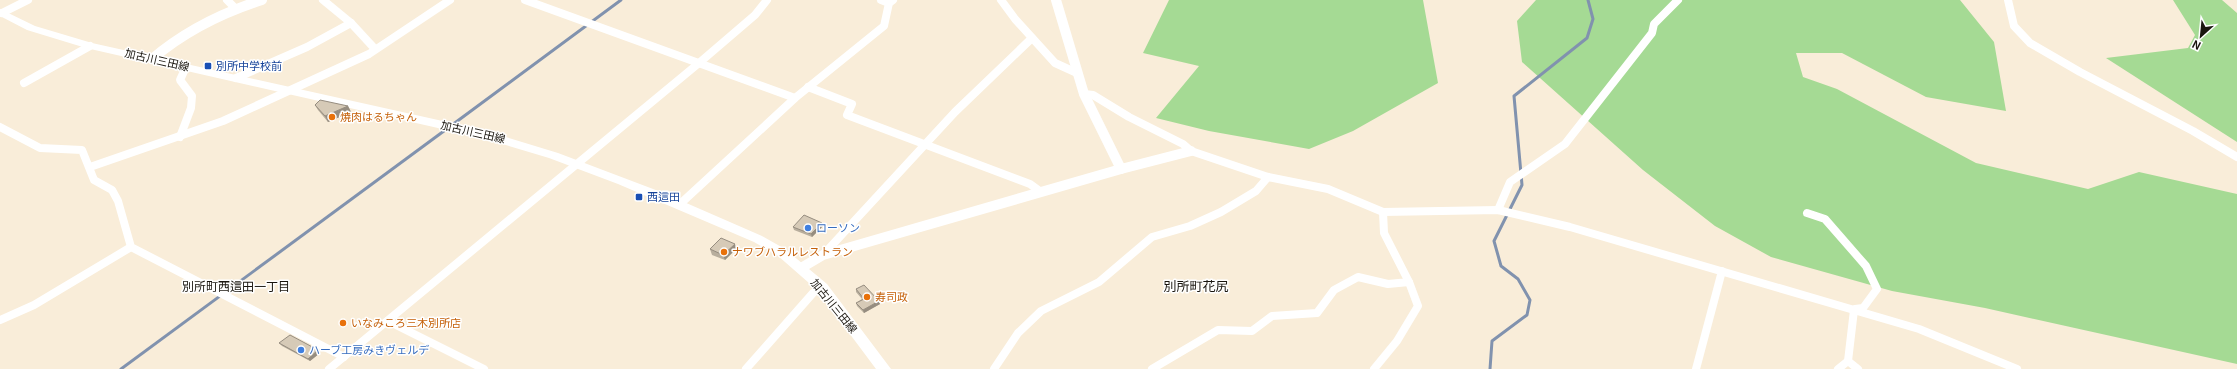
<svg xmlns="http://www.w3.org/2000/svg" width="2237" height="369" viewBox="0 0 2237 369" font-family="Georgia,'Noto Sans JP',serif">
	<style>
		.green { fill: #a5da94 }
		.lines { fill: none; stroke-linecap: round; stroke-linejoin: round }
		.stream { stroke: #8192ae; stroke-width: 3 }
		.minor { stroke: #fff; stroke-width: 8 }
		.tertiary { stroke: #fff; stroke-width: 10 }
		.primary { fill: #fff; fill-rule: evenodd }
		.wall { fill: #b8ae9d }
		.shaded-wall { fill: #968d80 }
		.building { fill: #d6cab7; stroke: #968d80 }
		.transit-dot { fill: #1a4fb4; stroke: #fff; stroke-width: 1.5 }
		.food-dot { fill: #e8710a; stroke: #fff; stroke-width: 1.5 }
		.shop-dot { fill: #3f7fe0; stroke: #fff; stroke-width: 1.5 }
		.labels { text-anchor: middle; stroke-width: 3; stroke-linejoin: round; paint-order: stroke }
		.street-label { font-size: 11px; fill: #19150e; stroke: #fff }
		.transit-label { font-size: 11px; fill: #164399; stroke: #fff; text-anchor: start }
		.food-label { font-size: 11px; fill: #c56008; stroke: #fff; text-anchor: start }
		.shop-label { font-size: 11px; fill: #366cbe; stroke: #fff; text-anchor: start }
		.neighbourhood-label { font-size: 12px; fill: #19150e; stroke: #fff }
		.quarter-label { font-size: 13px; fill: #19150e; stroke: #fff }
	</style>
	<rect width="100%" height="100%" fill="#f9edd9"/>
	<g class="green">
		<path d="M1169,0H1423L1438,83L1353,131L1309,149L1209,131L1156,118L1199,66L1143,53Z"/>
		<path d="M1536,0H1960L1994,42L2006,111L1926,97L1842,53H1796L1803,77L1837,89L1976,163L2088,189L2139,172L2237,194V364L1985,308L1892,291L1771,257L1715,226L1643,170L1522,62L1517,21Z"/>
		<path d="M2173,0H2222L2237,13V142L2106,58L2188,48L2195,35Z"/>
	</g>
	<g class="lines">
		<g class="stream">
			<path d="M452,125L621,0"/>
			<path d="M121,369L448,128"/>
			<path d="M1490,369L1492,341L1527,315L1530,300L1518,279L1501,266L1494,241L1522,185L1514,96L1587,38L1593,19L1588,0"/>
		</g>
		<g class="minor">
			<path d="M227,0L235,8"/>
			<path d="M323,0L351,23L375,49"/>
			<path d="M525,0L795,98"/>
			<path d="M881,0L889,3"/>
			<path d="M1001,0L1015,19L1055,63L1077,73"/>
			<path d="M2008,0L2014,26L2030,43L2080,72L2193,131L2237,157"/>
			<path d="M2,13L28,0"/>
			<path d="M236,78L307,47L351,23"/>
			<path d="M24,83L90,46"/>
			<path d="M808,87L852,104L847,115L1030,184L1041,192"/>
			<path d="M1084,94L1093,95L1129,117L1183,144L1191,151L1268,177L1328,189L1383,212L1498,210L1570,227L1919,329L2017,369"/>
			<path d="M0,127L40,148L82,150L94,180L112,190L118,201L131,247L344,357"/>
			<path d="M180,137L191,108L192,96L180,80L186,67"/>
			<path d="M90,167L223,121L369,54L450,0"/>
			<path d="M679,205L795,98L884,26L889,3L893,0"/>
			<path d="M1498,210L1510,182L1565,144L1652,33L1654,24L1678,0"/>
			<path d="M1807,213L1825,219L1866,266L1877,289L1863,308L1855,309"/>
			<path d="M823,255L955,112L1032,38"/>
			<path d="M1854,310L1848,361L1858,369"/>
			<path d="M0,320L34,305L131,247"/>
			<path d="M388,321L484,369"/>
			<path d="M329,369L699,63L755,15L767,0"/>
			<path d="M746,369L813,293L822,287"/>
			<path d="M994,369L1018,333L1041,311L1099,282L1152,237L1190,226L1221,212L1256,191L1268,177"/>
			<path d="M1152,369L1218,330L1252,331L1272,316L1317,313L1334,290L1358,277L1388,284L1409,282L1384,233L1383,212"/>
			<path d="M1374,369L1397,341L1418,306L1409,282"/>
			<path d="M1696,369L1722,271"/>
			<path d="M1838,369L1848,361"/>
		</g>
		<g class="tertiary">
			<path d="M1056,0L1084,94L1121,169"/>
			<path d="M152,59C185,31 221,13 262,0"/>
			<path d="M801,268L823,255L1121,169L1191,151"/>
		</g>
		<path class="primary" d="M0,9L35,26L92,43L483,130L558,153L661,192L762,236L785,249L827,284L891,369H876L817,290L777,255L754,242L618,184L549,158L482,138L86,48L27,30L0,16Z"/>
	</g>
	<g class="wall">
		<path d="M315,105L348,106L351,112L328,122L318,110Z"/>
		<path d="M823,226L812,237L794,230L793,227Z"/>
		<path d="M710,249H736L725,260L712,255Z"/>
		<path d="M856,289L880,304L864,313L857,306L856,303L862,299L856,292Z"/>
		<path d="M279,343L318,350L320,353L310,361L282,346Z"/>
	</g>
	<g class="shaded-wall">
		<path d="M348,106L351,112L328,122L325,116Z"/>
		<path d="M822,223L823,226L812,237L811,234Z"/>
		<path d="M735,244L736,249L725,260L723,255Z"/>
		<path d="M879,301L880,304L864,313L863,310Z"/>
		<path d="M318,350L320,353L310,361L308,359Z"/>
	</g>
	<g class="building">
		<path d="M320,100L348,106L325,116L315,105Z"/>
		<path d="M804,215L822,223L811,234L793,227Z"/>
		<path d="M721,238L735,244L723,255L710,249Z"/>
		<path d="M864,285L879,301L863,310L856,303L864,299L856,289Z"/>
		<path d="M290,335L318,350L308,359L279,343Z"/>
	</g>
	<g class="transit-dot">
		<rect x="204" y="62" width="8" height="8" rx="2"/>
		<rect x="635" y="193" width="8" height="8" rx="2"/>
	</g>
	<g class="food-dot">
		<circle cx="332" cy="117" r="4"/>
		<circle cx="724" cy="252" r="4"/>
		<circle cx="867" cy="297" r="4"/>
		<circle cx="343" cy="323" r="4"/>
	</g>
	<g class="shop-dot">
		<circle cx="808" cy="228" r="4"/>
		<circle cx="301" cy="350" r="4"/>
	</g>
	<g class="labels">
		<g class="street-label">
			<text transform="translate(157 60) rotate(13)" y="4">加古川三田線</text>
			<text transform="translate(473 132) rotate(13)" y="4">加古川三田線</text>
			<text transform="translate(834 306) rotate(51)" y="4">加古川三田線</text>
		</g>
		<g class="transit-label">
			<text x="216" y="70">別所中学校前</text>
			<text x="647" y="201">西這田</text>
		</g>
		<g class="food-label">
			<text x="340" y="121">焼肉はるちゃん</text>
			<text x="732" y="256">ナワブハラルレストラン</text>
			<text x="875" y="301">寿司政</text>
			<text x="351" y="327">いなみころ三木別所店</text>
		</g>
		<g class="shop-label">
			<text x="816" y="232">ローソン</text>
			<text x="309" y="354">ハーブ工房みきヴェルデ</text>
		</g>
		<g class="neighbourhood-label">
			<text x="236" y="291">別所町西這田一丁目</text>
		</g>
		<g class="quarter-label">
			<text x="1196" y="291">別所町花尻</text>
		</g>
	</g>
	<g transform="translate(2201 36) rotate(207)" stroke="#ffffff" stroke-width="3" paint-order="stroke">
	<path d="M0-3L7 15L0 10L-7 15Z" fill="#19150e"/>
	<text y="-6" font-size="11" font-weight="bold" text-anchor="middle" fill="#19150e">N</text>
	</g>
</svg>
